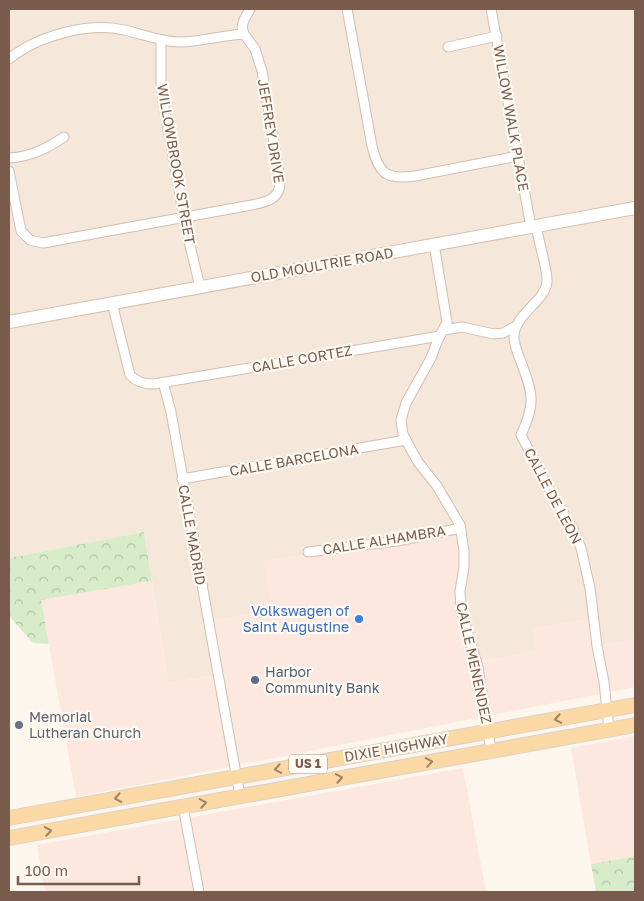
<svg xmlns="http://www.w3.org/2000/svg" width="644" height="901" viewBox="0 0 644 901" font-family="'Golos Text',sans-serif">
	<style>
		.residential { fill: #f5e8da }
		.commercial { fill: #fde8e0 }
		.forest { fill: url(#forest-crowns) }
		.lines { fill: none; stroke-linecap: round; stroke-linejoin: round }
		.street-casing { stroke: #d1beb0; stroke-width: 11 }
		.secondary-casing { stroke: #d6c0b0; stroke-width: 14 }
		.primary-casing { stroke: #dad1cd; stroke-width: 16 }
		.street { stroke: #fff; stroke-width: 9 }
		.secondary { stroke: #fff; stroke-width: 12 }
		.primary { stroke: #fbd9a5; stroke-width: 14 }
		.oneway { stroke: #a18267 }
		.shop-dot { fill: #3f7fe0; stroke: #fffaf3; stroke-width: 2 }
		.service-dot { fill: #5c6f8a; stroke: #fffaf3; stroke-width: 2 }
		.worship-dot { fill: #6b7280; stroke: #fffaf3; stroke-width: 2 }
		.labels { text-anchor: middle; stroke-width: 4.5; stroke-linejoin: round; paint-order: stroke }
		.shield { fill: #fffaf3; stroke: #a28b7f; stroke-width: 1 }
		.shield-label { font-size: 12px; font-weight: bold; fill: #7a5c4d }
		.street-label { font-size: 14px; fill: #7a5c4d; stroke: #fffaf3 }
		.shop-label { font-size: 14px; fill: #366cbe; stroke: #fffaf3; text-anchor: end }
		.service-label { font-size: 14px; fill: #4e5e75; stroke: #fffaf3; text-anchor: start }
		.worship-label { font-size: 14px; fill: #5b616d; stroke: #fffaf3; text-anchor: start }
	</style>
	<defs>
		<pattern id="forest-crowns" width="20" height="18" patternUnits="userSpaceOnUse" patternTransform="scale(1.25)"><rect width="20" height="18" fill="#d8ecc9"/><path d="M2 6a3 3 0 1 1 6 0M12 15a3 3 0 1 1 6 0" fill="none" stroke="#b4c2a5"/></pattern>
	</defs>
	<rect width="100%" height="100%" fill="#fdf6ec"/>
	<g class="residential">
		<path d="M9,9H635V204L9,317Z"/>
		<path d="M634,212L635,639L599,646L533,628L537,651L475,662L264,562L272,611L210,621L218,675L169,683L144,532L9,558V326Z"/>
	</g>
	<g class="commercial">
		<path d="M458,529L464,568L459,612L475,662L537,651L532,628L594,618L599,646L635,639V687L76,797L41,600L152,581L169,683L218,675L210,621L272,611L263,561Z"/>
		<path d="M635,736V856L591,864L571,748Z"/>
		<path d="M463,768L486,892H45L37,845Z"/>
	</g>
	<g class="forest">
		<path d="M144,532L152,581L41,600L49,644L33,643L9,616V558Z"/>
		<path d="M635,856V892H596L591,864Z"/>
	</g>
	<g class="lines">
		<g class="street-casing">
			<g id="street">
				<path d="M347,9L372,146C379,174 386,180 415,176L518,156"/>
				<path d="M491,9L531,227"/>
				<path d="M161,40V82L163,101L186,229L200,287"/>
				<path d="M448,47L497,36"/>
				<path d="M9,59C37,36 88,22 124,30C143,34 161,42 180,42C201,42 223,35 244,34"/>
				<path d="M9,158C30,157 46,149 64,137"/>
				<path d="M9,171L21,231L30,240L43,243L246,206C262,203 282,201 280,180L262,71L255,49L244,34L242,27L244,20L250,9"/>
				<path d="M536,226C538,239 548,271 547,282C545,302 514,314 514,337C514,345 518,354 521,362C533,394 536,403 521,435L548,487L573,529L581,548L590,588L597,646L604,682L609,729"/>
				<path d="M434,244L447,322L437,342L431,358L406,403L401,420L403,434L408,444L418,462L437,486L460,525L464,551V567L460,591L461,610L478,667L491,751"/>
				<path d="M112,303L130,375C136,382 145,384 154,384L440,336"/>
				<path d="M444,330L462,327L494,334L503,333L516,326"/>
				<path d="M163,382L171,412L240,796"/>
				<path d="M182,479L406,440"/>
				<path d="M308,552L397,541L461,528"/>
				<path d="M183,806L199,892"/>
			</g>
		</g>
		<g class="secondary-casing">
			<path id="secondary" d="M9,322L635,208"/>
		</g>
		<g class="primary-casing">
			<g id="primary">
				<path d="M9,818L635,705"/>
				<path d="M9,838L635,725"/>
			</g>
		</g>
		<use href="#street" class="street"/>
		<use href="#secondary" class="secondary"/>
		<use href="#primary" class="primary"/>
	</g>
	<defs><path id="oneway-chevron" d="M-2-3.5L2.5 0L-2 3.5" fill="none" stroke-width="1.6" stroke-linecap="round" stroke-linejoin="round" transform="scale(1.25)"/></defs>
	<g class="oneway">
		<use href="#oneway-chevron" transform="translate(558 719) rotate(170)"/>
		<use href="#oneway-chevron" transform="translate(429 762) rotate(-10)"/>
		<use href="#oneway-chevron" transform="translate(278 769) rotate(170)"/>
		<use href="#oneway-chevron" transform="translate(339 778) rotate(-10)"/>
		<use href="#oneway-chevron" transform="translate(118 798) rotate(170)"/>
		<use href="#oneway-chevron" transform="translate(203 803) rotate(-10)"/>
		<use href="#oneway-chevron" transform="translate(48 831) rotate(-10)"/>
	</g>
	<circle class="shop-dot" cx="359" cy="619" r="5"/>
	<circle class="service-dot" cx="255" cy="680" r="5"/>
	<circle class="worship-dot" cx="19" cy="725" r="5"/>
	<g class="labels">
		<rect class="shield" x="289" y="754.5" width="38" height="19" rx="4"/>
		<g class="shield-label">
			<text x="308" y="768">US 1</text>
		</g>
		<g class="street-label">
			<text transform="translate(511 118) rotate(80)" y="5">WILLOW WALK PLACE</text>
			<text transform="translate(271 131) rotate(81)" y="5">JEFFREY DRIVE</text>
			<text transform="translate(176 164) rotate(80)" y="5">WILLOWBROOK STREET</text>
			<text transform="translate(322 265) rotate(-10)" y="5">OLD MOULTRIE ROAD</text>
			<text transform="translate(302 359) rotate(-10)" y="5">CALLE CORTEZ</text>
			<text transform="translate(294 460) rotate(-10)" y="5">CALLE BARCELONA</text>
			<text transform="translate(553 496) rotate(62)" y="5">CALLE DE LEON</text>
			<text transform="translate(192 535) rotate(80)" y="5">CALLE MADRID</text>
			<text transform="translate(384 540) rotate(-9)" y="5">CALLE ALHAMBRA</text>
			<text transform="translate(474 663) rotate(78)" y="5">CALLE MENENDEZ</text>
			<text transform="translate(396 748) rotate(-10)" y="5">DIXIE HIGHWAY</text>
		</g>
		<g class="shop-label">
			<text x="349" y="616">Volkswagen of<tspan x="349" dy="16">Saint Augustine</tspan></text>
		</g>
		<g class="service-label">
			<text x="265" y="677">Harbor<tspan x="265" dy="16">Community Bank</tspan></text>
		</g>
		<g class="worship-label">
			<text x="29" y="722">Memorial<tspan x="29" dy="16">Lutheran Church</tspan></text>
		</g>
	</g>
	<rect width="644" height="901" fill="none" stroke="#7a5c4d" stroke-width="20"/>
	<path d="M18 876v8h121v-8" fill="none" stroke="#7a5c4d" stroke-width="2.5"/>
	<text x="25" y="876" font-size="15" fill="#7a5c4d" stroke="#fffaf3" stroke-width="4" paint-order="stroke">100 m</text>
</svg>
